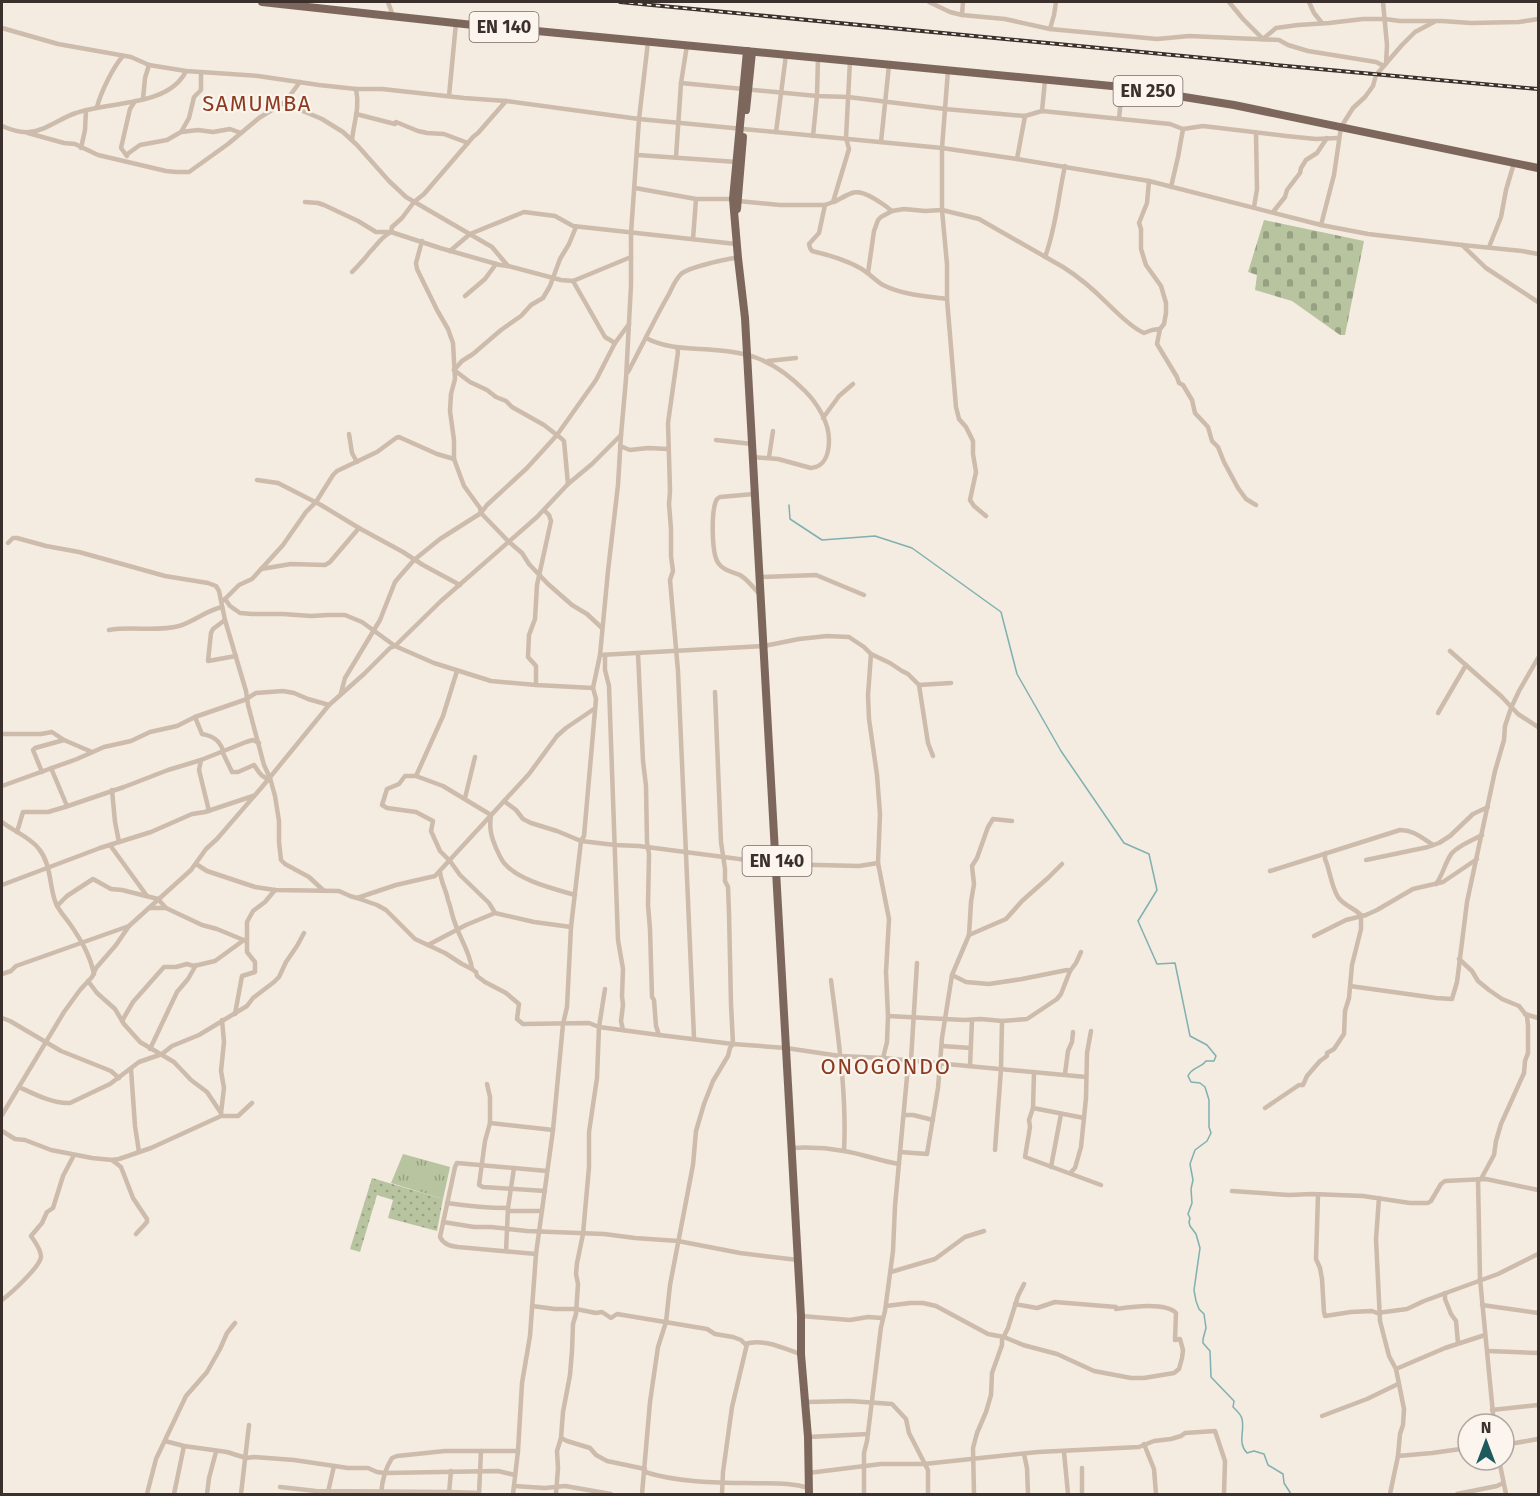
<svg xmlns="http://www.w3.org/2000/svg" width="1540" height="1496" viewBox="0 0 1540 1496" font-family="'Fira Sans',sans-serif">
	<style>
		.grass { fill: url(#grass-tufts) }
		.cemetery { fill: url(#cemetery-stones) }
		.park { fill: url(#park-dots) }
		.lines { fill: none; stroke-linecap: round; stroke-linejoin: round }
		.stream { stroke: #7fb0b2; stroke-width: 1.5 }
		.minor { stroke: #cdbbac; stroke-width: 4.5 }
		.primary { stroke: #7d675c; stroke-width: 8 }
		.rail-casing { stroke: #3b302b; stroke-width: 4 }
		.rail { stroke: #fbf5ee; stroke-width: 1.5; stroke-dasharray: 4.5; stroke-linecap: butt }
		.labels { text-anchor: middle; stroke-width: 4.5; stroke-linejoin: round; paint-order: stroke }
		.shield { fill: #fbf5ee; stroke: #756b66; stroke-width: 1.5 }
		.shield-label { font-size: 18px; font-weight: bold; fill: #3b302b }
		.quarter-label { font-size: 22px; letter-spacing: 1.5px; fill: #8c3b22; stroke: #fbf5ee }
	</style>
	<defs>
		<pattern id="grass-tufts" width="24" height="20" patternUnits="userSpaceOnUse" patternTransform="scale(1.5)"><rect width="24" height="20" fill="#b8c4a0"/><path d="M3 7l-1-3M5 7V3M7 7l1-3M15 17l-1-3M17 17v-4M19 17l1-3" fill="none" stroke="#97a083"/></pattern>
		<pattern id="cemetery-stones" width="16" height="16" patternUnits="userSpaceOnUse" patternTransform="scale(1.5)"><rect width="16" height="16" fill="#b8c4a0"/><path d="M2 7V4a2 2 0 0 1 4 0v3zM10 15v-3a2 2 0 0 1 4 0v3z" fill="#97a083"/></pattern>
		<pattern id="park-dots" width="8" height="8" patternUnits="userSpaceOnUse" patternTransform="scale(1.5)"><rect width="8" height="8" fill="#b8c4a0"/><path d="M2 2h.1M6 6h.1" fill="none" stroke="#97a083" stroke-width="1.8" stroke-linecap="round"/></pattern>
	</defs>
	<rect width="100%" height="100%" fill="#f4ebe1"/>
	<path class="grass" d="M403,1154L450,1167L443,1199L391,1183Z"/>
	<path class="cemetery" d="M1264,220L1364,241L1345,335H1340L1292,301L1255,290L1257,275L1248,272Z"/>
	<path class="park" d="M372,1178L443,1199L437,1231L388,1218L393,1200L377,1195L360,1252L350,1249Z"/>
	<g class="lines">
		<path class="stream" d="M789,505L790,519L822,540L875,536L912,548L1001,612L1017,674L1061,751L1124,843L1149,854L1157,890L1138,921L1157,964L1175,963L1190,1036L1207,1045L1216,1056L1214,1061H1206C1201,1068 1192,1067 1188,1076L1191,1082L1200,1083L1205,1087L1209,1100V1127L1211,1133L1207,1141L1195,1150L1190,1164L1193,1180L1191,1189L1192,1203L1188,1214L1190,1218L1189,1222L1190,1226L1196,1234L1200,1248L1194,1290L1196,1301L1199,1309L1204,1314L1206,1328L1203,1339V1343L1210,1351L1211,1377L1234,1401L1233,1407C1236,1410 1241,1414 1242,1419C1245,1432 1237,1442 1247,1453L1254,1451L1264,1454L1268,1465L1283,1474L1284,1483L1291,1494"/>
		<g class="minor">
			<path d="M388,2L393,16"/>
			<path d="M929,2L950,12L962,15L1005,19L1050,29L1157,39L1189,36L1279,40L1288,45L1308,51L1376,62L1384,66"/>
			<path d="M1229,2L1243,19L1263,39"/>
			<path d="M1309,2L1314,13L1322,23"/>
			<path d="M1383,2L1387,45L1386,64"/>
			<path d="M962,15L963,2"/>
			<path d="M2,28L58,44L131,57L149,65L186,71L258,76L319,85L356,89H382L464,98L506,101L639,119L942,148L1017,159L1149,181L1321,225L1368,234L1462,245L1522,251L1538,254"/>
			<path d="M1050,29L1054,15L1056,2"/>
			<path d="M1263,39L1276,28L1298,25L1329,23L1363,19H1385L1400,21H1442L1471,23L1519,22L1538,19"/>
			<path d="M948,70L942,148V210L947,264V299L956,407L959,419L966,427L973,441V454L976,472L970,500L974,506L986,516"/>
			<path d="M681,83L817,96L848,97L945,109L1025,116L1042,111L1170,124L1183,129L1203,126L1286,136L1316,139L1338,138"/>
			<path d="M449,96L456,23"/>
			<path d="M143,99L145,78L149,65"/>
			<path d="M285,102L298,109L322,119L343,132L357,145L389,181L406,197L492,247L508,266L561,280L573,281L631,257"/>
			<path d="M97,107C101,92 113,67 123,56"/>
			<path d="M1042,111L1045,80"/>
			<path d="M356,114L395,124L396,122L418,131L427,133L444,134L468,143"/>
			<path d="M1119,119L1122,87"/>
			<path d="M2,126C9,129 20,133 29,132C46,131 60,118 76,113C109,101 169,107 186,71"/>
			<path d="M181,132L198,130L213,132L230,129L241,133"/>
			<path d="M776,132L786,55"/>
			<path d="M28,133L64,143L75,144L98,155L166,171L176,172H189L228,144L259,118L285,102L300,82"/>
			<path d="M813,136L817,96L818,58"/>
			<path d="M352,140C354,121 360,108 356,89"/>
			<path d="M881,142L889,65"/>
			<path d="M81,148L85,130L86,110"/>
			<path d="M126,155L140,145L167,140L181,132L189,118L194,97L201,90V72"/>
			<path d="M638,155L737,162"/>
			<path d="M127,156L121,148L130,109L135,101"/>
			<path d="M676,157L681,83L687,45"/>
			<path d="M1017,159L1025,116"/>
			<path d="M1149,181L1147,203L1139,223L1141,229V249L1146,265L1161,286L1166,303V313L1164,324L1160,329L1157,344L1177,377L1179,383L1183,385L1192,400L1195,413L1208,427L1212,441L1218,447L1224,462L1238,488L1246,499L1256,505"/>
			<path d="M1171,187L1178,157L1183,129"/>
			<path d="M635,188L696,199H733"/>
			<path d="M738,201L780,205H825L833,202L849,149L846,138L850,61"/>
			<path d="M305,202L318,203L324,205L358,221L376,232H391L440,248L500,265L508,266"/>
			<path d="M834,202C840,199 846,195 852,193C864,189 883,204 892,211"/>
			<path d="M825,205L819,233L809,244L810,248L812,251C829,255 846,260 860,268C869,273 875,280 883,285C903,295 925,296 947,299"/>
			<path d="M1254,207L1257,189L1256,133"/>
			<path d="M1273,212L1285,197L1287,190L1300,173L1301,168L1306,160L1317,153L1327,138"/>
			<path d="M1321,225L1334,175L1341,127L1353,108L1365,97L1373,86L1376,75L1402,45L1415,32L1434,22"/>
			<path d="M693,239L696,199"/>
			<path d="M422,241L416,263L417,269L437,310L448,329L453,343L455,379L451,394L450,411L454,440V459L464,486L480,508L481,513L508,541L522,553L529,564L548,584L572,605L587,614L602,628"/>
			<path d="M1462,245L1486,268L1538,302"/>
			<path d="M1489,247L1501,217L1506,190L1514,163"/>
			<path d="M450,251L470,234L524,212L555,216L573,226L736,244"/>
			<path d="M1045,257C1056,228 1058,197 1065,166"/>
			<path d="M352,272C358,266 364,260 369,253C377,245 381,237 391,232L392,227L402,218L414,202L424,194L473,137L478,133L506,101"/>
			<path d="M868,273L874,231L878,220L881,217L892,211L904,209L925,211L942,210L979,219L1063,267C1079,277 1094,290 1107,303C1116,312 1132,328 1144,333L1152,330L1160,329"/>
			<path d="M573,281L605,337L615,343"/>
			<path d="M465,296L485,279L496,264"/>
			<path d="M646,338C663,347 682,348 700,349C746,351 771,357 805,391C817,403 829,422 829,440C829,453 825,467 811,468L778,459L752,457"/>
			<path d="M677,347L678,352L668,423L670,491L669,504L671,529V556L673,571L670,580L678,671L694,1038"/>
			<path d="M768,361L796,358"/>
			<path d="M454,370L462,361L473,354L501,330L521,316L531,305L543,298L550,286L560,259L569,244L576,227"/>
			<path d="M454,370L470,382L487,390L496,397L506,401L512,407L544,425L562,439L564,441L568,484"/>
			<path d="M628,372C642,346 654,320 669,294C672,288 675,280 681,274C687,268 728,258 738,258"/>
			<path d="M823,418L839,396L853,384"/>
			<path d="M349,434L352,453L357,462"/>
			<path d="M716,440L752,444"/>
			<path d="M620,446L630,450L648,448L668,449"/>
			<path d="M769,457L773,431"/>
			<path d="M257,480L278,483L321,505L359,528L403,552L423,565L460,585"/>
			<path d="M754,494L720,497L717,499C711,509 711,555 719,564C724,571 733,572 740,575C748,580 754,588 760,595"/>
			<path d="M8,543L13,538H17L46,546L79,552L165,576L208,583L216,586L219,591L225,620L246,691L248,705L264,765L270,778L275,796L279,821V842L281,860L285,864L309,877L323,890"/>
			<path d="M261,569L291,564L325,565L330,562L359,528"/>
			<path d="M759,577L816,575L864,595"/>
			<path d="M225,599L230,606L240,613L252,614H283L311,616L328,615H345L362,622L395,646L434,663L491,681L536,685L593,688"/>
			<path d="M224,600L239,585L252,579L283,545L306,512L316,502L333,475L337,471L377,452L396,438L399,437L437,454L454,459"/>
			<path d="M225,620L213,629L211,633L208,661L236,656"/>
			<path d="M109,630C132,626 157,632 179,626C195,621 207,610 222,607"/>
			<path d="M1450,651L1501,696L1518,714L1538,727"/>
			<path d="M638,654L643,761L646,786L647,842L649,854L648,905L650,929L652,997L654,1000L656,1026L659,1035"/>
			<path d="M871,654L868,695L869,719L877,775L880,814L878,863L889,919L886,972L888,1016L887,1042L883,1058"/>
			<path d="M600,655L764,646L799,639L827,636L849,637L864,647L871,654L890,663L902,671L908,674L919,685L928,743L933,756"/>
			<path d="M605,656V670L609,686L618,940L623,969L622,996L623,1005L621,1021L623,1030"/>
			<path d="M457,671L443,716L416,776L443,786L491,815C489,828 491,836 496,848C499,854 501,860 505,864C520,881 555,889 575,895"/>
			<path d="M536,685V666L528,657L529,635L535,619L537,585L551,521L549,515L544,510"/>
			<path d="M919,685L951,683"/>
			<path d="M341,693L345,678L380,620L395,582L400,576L414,560L440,539L481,513L487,505L527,468L557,435L596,380L615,343L629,324"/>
			<path d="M1438,713L1466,665"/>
			<path d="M195,717L202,734C213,736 219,740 223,750"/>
			<path d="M2,734H41L52,732L64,740L92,752"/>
			<path d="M222,751L232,772H238L254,765C258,770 261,779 270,778"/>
			<path d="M201,760L199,770L209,811"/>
			<path d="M51,768L67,806"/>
			<path d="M42,772L33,750L35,748L64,740"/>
			<path d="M416,776H405L399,784L387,789L382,805L387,808L416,812L433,821L431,831L440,851L450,861L460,875L489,903L495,913L534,922L571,927"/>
			<path d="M2,786L77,759L104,747L131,741L150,732L177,726L195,717L247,699L251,696L256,693L283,691L294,693L308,699L329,705"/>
			<path d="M112,790L115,822L119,842"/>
			<path d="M465,798L475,757"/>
			<path d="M504,801L516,810L523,819L531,823L557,831L581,841L615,845L639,846L777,864L859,866L878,863"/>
			<path d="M2,822C13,831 30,837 39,849C51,864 49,883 55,901C58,910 65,917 70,924C81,940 90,955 94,974"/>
			<path d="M17,832L23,812H48L65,807L124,787L168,770L201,760L246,742L253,740L259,743"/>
			<path d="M110,845L147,896"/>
			<path d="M1366,860L1428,847L1439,843L1450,836L1473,814L1488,807"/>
			<path d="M196,864L207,871L255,887L275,890L339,891L350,896L357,898L396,885L435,876L529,774L557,736L566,728L594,709"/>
			<path d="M1270,871L1400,830C1414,830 1422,838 1433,845"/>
			<path d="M440,872C441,882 446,890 448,900C451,908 452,916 455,923C460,939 470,952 472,969"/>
			<path d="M1436,884C1443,875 1445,862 1452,853C1459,845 1473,840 1482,835"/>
			<path d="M2,885L100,848L151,832L192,814L205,812L253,796"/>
			<path d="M357,898L377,905L386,910L415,939L445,953L462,964L472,969L476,972L477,976L485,982L506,993L519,1004L517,1019L523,1024L589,1023L599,1027L659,1035L733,1044L786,1048L840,1056L883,1058L1086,1077"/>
			<path d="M57,906L67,896L93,879L111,889L122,890L158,899L166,908L202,925L217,929L246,941"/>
			<path d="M149,908H166"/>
			<path d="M969,935L1006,919L1022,901L1049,877L1062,864"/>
			<path d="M1314,936L1346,920L1366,915L1377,910L1413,889L1443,882L1477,859"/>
			<path d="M428,945L466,925L495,913"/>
			<path d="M1459,959L1472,971L1478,981L1489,990L1502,999L1519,1006L1527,1016L1528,1026V1053L1525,1061L1524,1073L1501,1124L1496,1141L1494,1155L1481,1179"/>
			<path d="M2,974L11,971L16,966L50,954L129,926"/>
			<path d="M952,975L966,982L989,984L1022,979L1067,970L1070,971"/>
			<path d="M831,980C838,1036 847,1094 844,1151"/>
			<path d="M88,981L97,993L115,1009L124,1024L140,1042L174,1062L191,1080L207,1092L221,1113"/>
			<path d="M1350,986L1436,998L1452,999L1457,982L1467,902L1495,771L1504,740L1505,726L1511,708L1519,691L1538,658"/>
			<path d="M235,1014L242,976L255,972V962L247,952V922L253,911L265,902L275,890"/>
			<path d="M1525,1014L1538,1018"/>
			<path d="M888,1016L964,1020L981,1019L1002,1021L1027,1019L1057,999L1061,994L1070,971L1076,963L1081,952"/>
			<path d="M2,1018L10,1021L61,1051L111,1071L119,1078"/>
			<path d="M122,1021L133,1002L164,967H176L187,964L194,966L215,961L244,940"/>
			<path d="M942,1046L971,1048"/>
			<path d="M150,1049L177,992L188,979L196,965"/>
			<path d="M970,1066L972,1020"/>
			<path d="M131,1069L135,1126L139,1152"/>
			<path d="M1034,1072L1033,1108L1029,1120L1030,1127L1025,1157L1101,1185"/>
			<path d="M1065,1074L1068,1051L1072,1042L1073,1032"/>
			<path d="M487,1084L490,1097V1123L485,1141L479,1185L483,1187L545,1191"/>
			<path d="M19,1087C34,1094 53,1104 70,1103L110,1084L139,1062L162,1054L172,1046L199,1035L247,1006L253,998L274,982L279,977L286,962L297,946L304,933"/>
			<path d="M1033,1108L1084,1118"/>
			<path d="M1265,1108L1299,1085H1303L1307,1076L1320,1061L1327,1056V1053L1334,1049L1344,1034L1345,1011L1349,998L1352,965L1361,929V915C1354,908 1343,905 1338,897C1331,886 1330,870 1325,859V855L1326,853"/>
			<path d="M221,1113L224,1088L221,1071L224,1042L222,1020"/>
			<path d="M2,1115L64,1012L80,990L92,977L96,968L116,945L129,926L191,870L206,849L217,839L262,787L329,705L364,674L390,648L395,646L441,601L537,517L568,484L592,464L621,435"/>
			<path d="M905,1115H913L933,1120"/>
			<path d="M490,1123L553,1130"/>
			<path d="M2,1131L15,1139L25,1140L51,1150L92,1158L112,1160L119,1159L151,1148L221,1116H238L252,1103"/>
			<path d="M792,1148C809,1147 827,1148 844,1151C863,1154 880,1161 899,1164"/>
			<path d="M995,1150L1001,1069L1002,1021"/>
			<path d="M900,1152L927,1154L938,1088L942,1038L952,975L969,935L971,902L974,884L972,866L977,858L988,827L993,819L1012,821"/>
			<path d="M112,1160L121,1167L133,1198L147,1219V1222L136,1234"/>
			<path d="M1051,1167L1061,1114"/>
			<path d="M1070,1173L1075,1168L1081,1147L1086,1098L1087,1053L1091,1031"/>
			<path d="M1478,1179L1480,1279L1494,1424"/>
			<path d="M1232,1191L1289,1195L1312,1194L1363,1196L1410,1203H1428L1431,1201L1441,1184L1445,1181L1486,1179L1538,1190"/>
			<path d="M1318,1195L1316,1259L1320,1268L1322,1279L1324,1312L1325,1316L1351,1312L1372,1311L1377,1313L1407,1309L1424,1301L1498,1274L1538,1254"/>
			<path d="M1379,1198L1376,1239L1380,1321L1389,1356L1396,1369L1404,1409L1403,1425L1400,1434L1398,1456L1390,1494"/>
			<path d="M447,1203C467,1206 488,1208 508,1208"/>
			<path d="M508,1211H542"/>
			<path d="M443,1222L474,1227H491L527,1231L604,1234L635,1238L678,1241L740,1253L798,1260"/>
			<path d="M506,1251L508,1208L514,1168"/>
			<path d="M536,1254L458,1247C451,1246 444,1245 440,1237L455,1167L457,1163L547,1171"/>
			<path d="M891,1272L935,1259L965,1237L984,1231"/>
			<path d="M1445,1293V1299L1451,1314L1456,1321L1458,1343"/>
			<path d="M2,1300C10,1294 40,1267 41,1257C41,1249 35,1242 31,1236L42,1223L47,1212L53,1208L63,1176L74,1155"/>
			<path d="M1482,1305L1538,1313"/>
			<path d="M532,1306L555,1309H576L596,1313L602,1312L611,1318L617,1314L707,1329L715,1334L733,1337L741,1340L745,1344C763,1338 783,1348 800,1354"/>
			<path d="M886,1306L910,1303H923L936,1306L988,1334L1004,1337L1023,1345L1057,1354L1094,1371L1131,1378H1144L1174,1373L1179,1369L1182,1358L1183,1350L1180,1339L1175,1340L1176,1313C1165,1302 1131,1307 1116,1309V1307L1055,1302L1037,1308L1015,1304"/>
			<path d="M801,1316L850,1320L868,1317L882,1318"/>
			<path d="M1488,1351L1538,1353"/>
			<path d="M1396,1369L1445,1348L1485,1335"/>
			<path d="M806,1402L850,1401L892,1404L906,1419L909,1433L928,1470V1494"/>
			<path d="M1492,1410L1538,1405"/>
			<path d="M1322,1416L1367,1399L1398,1384"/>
			<path d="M808,1437L868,1434"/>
			<path d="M561,1438L567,1441L590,1448L596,1455L607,1461L645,1469"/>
			<path d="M165,1441L184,1446L227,1452L246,1458L254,1457L294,1460L348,1468H368L377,1472L384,1473L498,1471L515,1475"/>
			<path d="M1144,1444L1154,1469L1156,1494"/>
			<path d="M1504,1445L1538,1439"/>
			<path d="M1064,1452L1068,1494"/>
			<path d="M1024,1454L1027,1468L1028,1494"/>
			<path d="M1398,1456L1432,1453L1468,1448"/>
			<path d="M1499,1460L1506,1494"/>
			<path d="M1082,1468V1494"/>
			<path d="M645,1472C676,1482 715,1483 748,1483C769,1484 789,1482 809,1488"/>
			<path d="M808,1473L881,1464H924L1038,1452L1139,1447L1154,1441L1171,1439L1181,1436L1185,1433L1215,1431L1225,1461L1224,1494"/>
			<path d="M514,1486L545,1488L565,1486L611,1494"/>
			<path d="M280,1487L316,1491L449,1492L479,1493"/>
			<path d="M328,1492L334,1466"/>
			<path d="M449,1493L451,1471"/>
			<path d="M147,1494L156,1459L186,1396L207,1372L220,1349L227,1333L235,1323"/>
			<path d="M174,1494L184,1446"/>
			<path d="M207,1494L209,1478L216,1452"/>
			<path d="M241,1494L249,1425"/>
			<path d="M381,1494C382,1481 385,1469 392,1458L397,1456L445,1451H518"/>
			<path d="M479,1494L481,1451"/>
			<path d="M513,1494L518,1451L522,1383L530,1336L536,1254L553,1130L563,1024L567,1007L571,927L581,841L584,836L596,699L593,688L600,655L608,571L618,485L621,435L626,379L631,285V233L639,119L648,42"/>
			<path d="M556,1494L558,1468L557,1451L561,1438L563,1412L570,1375L572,1351L573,1324L576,1314L578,1284L576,1274L577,1263L583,1234L589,1167V1132L597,1078L599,1027L605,989"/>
			<path d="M642,1494L650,1402L658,1347L666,1322L670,1285L693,1165L696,1131L704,1104L713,1081L728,1056L730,1048L733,1044L731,1004L729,913L728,887L725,881V869L721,842L715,692"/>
			<path d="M722,1494L723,1472L732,1407L747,1344"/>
			<path d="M864,1494V1453L867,1441L881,1327L885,1311L893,1251L895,1206L908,1066L911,1060L917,963"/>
			<path d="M974,1494L973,1448L977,1433L986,1412L991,1395L992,1373L1002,1345V1340L1008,1328L1018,1296L1024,1284"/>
			<path d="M1457,1494L1497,1486L1503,1483"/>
		</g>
		<g class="primary">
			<path d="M262,2L464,24L1122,87L1234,105L1538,168"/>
			<path d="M747,51L733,199L738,258L745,318L747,354L801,1316V1354L808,1437L809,1494"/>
			<path d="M746,110L752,52"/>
			<path d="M737,209L743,137"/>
		</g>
		<g class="rail-casing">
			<path id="rail" d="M620,2L1297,67L1538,89"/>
		</g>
		<use href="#rail" class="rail"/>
	</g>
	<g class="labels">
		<g class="shield">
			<rect x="469.5" y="12" width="69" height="30" rx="4.5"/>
			<rect x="1113.5" y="76" width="69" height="30" rx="4.5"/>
			<rect x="742.5" y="846" width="69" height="30" rx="4.5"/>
		</g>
		<g class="shield-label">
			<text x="504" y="33">EN 140</text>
			<text x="1148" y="97">EN 250</text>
			<text x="777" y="867">EN 140</text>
		</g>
		<g class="quarter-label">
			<text x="257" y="111">SAMUMBA</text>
			<text x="886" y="1074">ONOGONDO</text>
		</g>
	</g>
	<rect width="1540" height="1496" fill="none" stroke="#3b302b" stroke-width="6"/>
	<g transform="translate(1486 1442)"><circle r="28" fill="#fbf5ee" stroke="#aea6a0" stroke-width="1.5"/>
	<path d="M0-4.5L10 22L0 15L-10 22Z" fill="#1f5a5e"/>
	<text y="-9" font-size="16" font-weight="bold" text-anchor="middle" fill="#3b302b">N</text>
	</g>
</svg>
